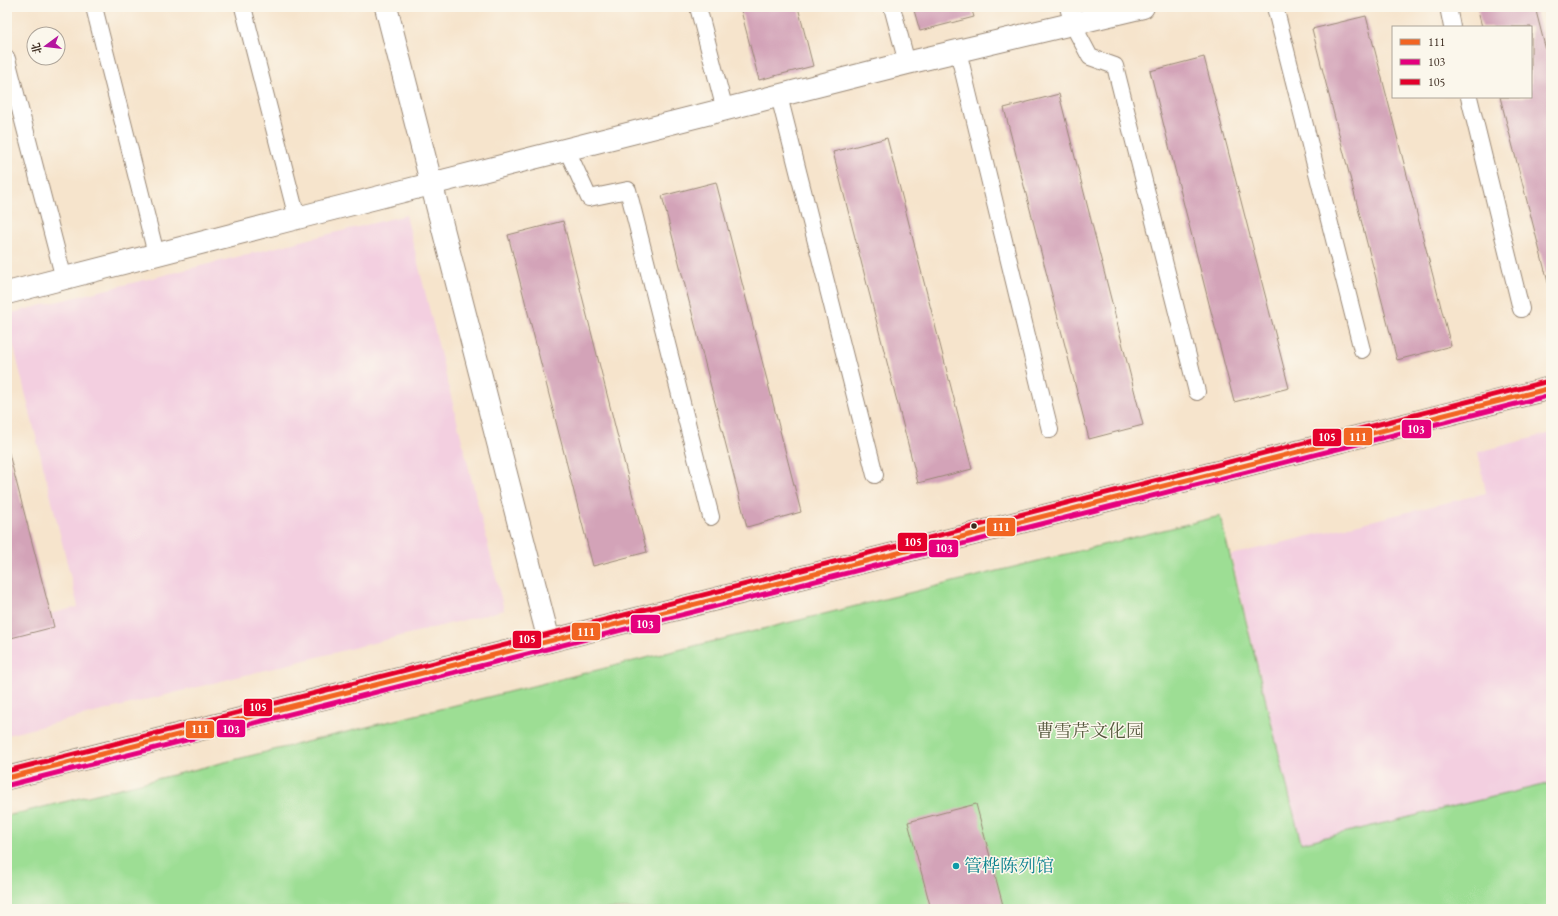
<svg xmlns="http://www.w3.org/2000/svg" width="1558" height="916" viewBox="0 0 1558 916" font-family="'EB Garamond','Noto Serif SC',serif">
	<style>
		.built { fill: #f3cfe0 }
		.green { fill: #9dde94; stroke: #6c8459 }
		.building { fill: #d3a3b8 }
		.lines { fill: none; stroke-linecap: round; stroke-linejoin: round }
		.service-casing { stroke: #988775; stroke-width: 18 }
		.minor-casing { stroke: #988775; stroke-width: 24 }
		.tertiary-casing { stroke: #988775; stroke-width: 24 }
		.service { stroke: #fff; stroke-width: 16 }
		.minor { stroke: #fff; stroke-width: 22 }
		.tertiary { stroke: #fff; stroke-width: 22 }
		.bus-1-casing { stroke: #fbf7ec; stroke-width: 8 }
		.bus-2-casing { stroke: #fbf7ec; stroke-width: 8 }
		.bus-3-casing { stroke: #fbf7ec; stroke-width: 8 }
		.bus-1 { stroke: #f26522; stroke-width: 5 }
		.bus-2 { stroke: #e5007d; stroke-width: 5 }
		.bus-3 { stroke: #e4002b; stroke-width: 5 }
		.bus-dot { fill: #3b2a1e; stroke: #fbf7ec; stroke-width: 1.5 }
		.culture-dot { fill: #0f9aa8; stroke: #fbf7ec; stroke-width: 1.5 }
		.labels { text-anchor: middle; stroke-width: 3; stroke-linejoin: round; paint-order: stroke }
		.park-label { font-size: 18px; fill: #54573c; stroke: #fbf7ec }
		.culture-label { font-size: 18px; fill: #0d838f; stroke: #fbf7ec; text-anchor: start }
		.line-badge { stroke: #fbf7ec; stroke-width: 1.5 }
		.badge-label { font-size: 11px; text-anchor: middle; font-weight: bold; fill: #fff }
	</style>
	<rect width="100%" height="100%" fill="#fbf7ec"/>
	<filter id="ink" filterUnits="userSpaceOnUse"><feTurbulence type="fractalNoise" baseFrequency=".025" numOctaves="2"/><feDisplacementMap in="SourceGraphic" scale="8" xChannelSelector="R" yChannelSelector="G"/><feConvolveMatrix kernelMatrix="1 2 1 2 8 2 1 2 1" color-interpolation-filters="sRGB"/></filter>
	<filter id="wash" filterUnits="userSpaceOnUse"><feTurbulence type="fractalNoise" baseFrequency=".012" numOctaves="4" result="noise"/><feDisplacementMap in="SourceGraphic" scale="16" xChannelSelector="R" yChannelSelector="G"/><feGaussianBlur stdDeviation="0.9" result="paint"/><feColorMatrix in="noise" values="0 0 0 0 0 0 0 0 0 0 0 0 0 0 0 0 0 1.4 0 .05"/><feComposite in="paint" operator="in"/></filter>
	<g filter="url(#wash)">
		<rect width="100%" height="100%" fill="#f6e4cc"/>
		<g class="built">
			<path d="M406,215L504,610L7,735V624L78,607L7,319V314Z"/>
			<path d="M1551,433V783L1301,843L1231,555L1486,493L1478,452Z"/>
		</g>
		<path class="green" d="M1220,516L1301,843L1551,783V909H7V816Z"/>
		<g id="blocks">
			<g class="building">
				<path d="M740,7H798L813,66L759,80Z"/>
				<path d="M913,7H971L974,17L920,31Z"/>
				<path d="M1477,7H1535L1551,70V294L1500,97H1531V27H1482Z"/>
				<path d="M1366,16L1451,346L1397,360L1312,29Z"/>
				<path d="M1204,57L1289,388L1234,402L1150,71Z"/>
				<path d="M1059,94L1143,425L1089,439L1004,108Z"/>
				<path d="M887,138L972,469L918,483L833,152Z"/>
				<path d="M716,182L801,512L747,527L662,196Z"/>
				<path d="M563,221L647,552L593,566L508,235Z"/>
				<path d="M7,446L54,627L7,639Z"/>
				<path d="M976,804L1004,909H931L908,822Z"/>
			</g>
		</g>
	</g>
	<g filter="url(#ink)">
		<use href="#blocks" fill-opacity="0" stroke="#988775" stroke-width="1"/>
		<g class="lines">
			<g class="service-casing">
				<g id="service">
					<path d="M94,7L156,254"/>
					<path d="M243,7L297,218"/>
					<path d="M698,7L725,110"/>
					<path d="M892,7L907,63"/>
					<path d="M1068,7L1073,25L1090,57L1115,66L1197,392"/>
					<path d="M1275,7L1362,350"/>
					<path d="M1448,7L1452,27"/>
					<path d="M958,51L1050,430"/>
					<path d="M7,59L64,279"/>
					<path d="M779,96L875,475"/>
					<path d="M1469,97L1521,309"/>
					<path d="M567,150L589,198L628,190L711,517"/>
				</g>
			</g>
			<g class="minor-casing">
				<g id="minor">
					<path d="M386,7L549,641"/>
					<path d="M7,293L297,218L907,63L1143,7"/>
				</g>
			</g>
			<g class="tertiary-casing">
				<path id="tertiary" d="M7,778L1551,388"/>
			</g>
			<use href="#service" class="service"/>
			<use href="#minor" class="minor"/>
			<use href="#tertiary" class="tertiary"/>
			<g class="bus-1-casing">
				<path id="bus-1" d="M7,778L1551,388"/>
			</g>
			<g class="bus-2-casing">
				<path id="bus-2" d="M9,785L1551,395"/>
			</g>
			<g class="bus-3-casing">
				<path id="bus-3" d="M7,771L1549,381"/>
			</g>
			<use href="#bus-1" class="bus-1"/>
			<use href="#bus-2" class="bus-2"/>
			<use href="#bus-3" class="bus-3"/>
		</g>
	</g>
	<circle class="bus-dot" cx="974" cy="526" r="3.5"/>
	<circle class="culture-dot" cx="956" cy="866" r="4"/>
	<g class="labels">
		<g class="park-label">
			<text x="1090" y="737">曹雪芹文化园</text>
		</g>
		<g class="culture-label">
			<text x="964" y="872">管桦陈列馆</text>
		</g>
	</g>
	<g class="line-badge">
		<rect x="1401" y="419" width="31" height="20" rx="4" fill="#e5007d"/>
		<rect x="1343" y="427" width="30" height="19" rx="4" fill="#f26522"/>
		<rect x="1312" y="428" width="30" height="19" rx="4" fill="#e4002b"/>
		<rect x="986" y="517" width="30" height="20" rx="4" fill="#f26522"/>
		<rect x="897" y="532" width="31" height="20" rx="4" fill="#e4002b"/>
		<rect x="928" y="539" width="31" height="19" rx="4" fill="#e5007d"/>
		<rect x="630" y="614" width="31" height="20" rx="4" fill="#e5007d"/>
		<rect x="571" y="622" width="30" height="19" rx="4" fill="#f26522"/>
		<rect x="512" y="630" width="30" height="19" rx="4" fill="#e4002b"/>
		<rect x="243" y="698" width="30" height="19" rx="4" fill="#e4002b"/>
		<rect x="216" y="719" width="30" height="19" rx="4" fill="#e5007d"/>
		<rect x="185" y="720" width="30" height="19" rx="4" fill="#f26522"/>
	</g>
	<g class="badge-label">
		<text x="1416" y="433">103</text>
		<text x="1358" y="441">111</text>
		<text x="1327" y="441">105</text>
		<text x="1001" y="531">111</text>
		<text x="913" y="546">105</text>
		<text x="944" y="552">103</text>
		<text x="645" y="628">103</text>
		<text x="586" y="636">111</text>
		<text x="527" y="643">105</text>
		<text x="258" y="711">105</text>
		<text x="231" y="733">103</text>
		<text x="200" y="733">111</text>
	</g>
	<rect width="1558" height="916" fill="none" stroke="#fbf7ec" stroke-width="24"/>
	<rect x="1392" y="26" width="140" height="72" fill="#fbf7ec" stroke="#aea59a"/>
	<rect x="1400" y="39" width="20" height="6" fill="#f26522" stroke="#aea59a"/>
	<text x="1428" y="46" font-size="12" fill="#3b2a1e">111</text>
	<rect x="1400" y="59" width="20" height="6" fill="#e5007d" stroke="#aea59a"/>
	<text x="1428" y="66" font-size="12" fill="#3b2a1e">103</text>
	<rect x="1400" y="79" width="20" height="6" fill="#e4002b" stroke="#aea59a"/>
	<text x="1428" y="86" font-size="12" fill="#3b2a1e">105</text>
	<g transform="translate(46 46) rotate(255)"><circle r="19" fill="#fbf7ec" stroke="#aea59a"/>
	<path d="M0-3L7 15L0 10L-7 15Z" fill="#b5179e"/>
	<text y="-6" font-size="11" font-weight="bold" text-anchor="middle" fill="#3b2a1e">北</text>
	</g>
</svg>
